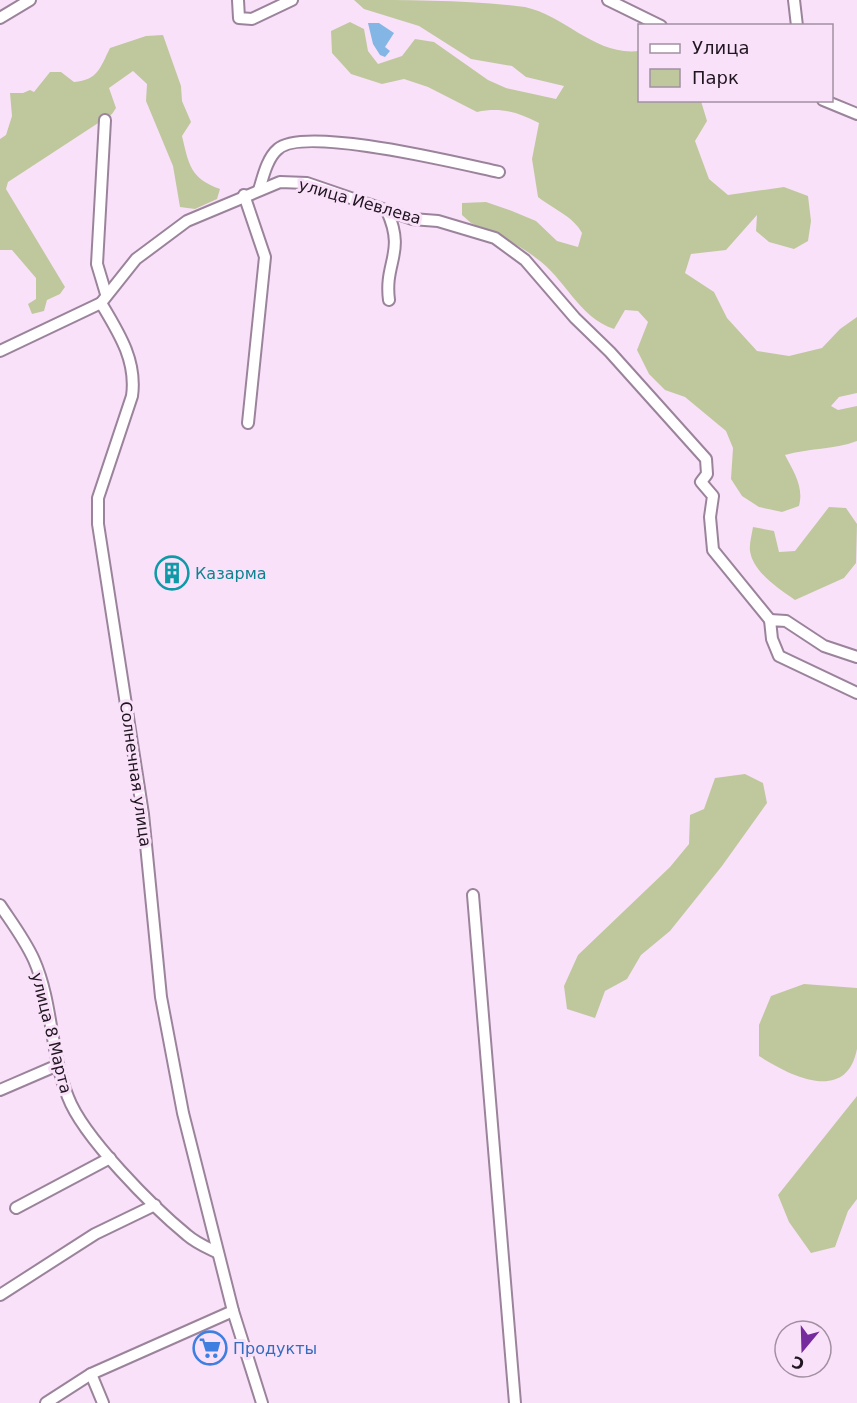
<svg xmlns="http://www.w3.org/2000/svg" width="857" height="1403" viewBox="0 0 857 1403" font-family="'DejaVu Sans',sans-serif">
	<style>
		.green { fill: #bfc89d }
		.water { fill: #83b6e5 }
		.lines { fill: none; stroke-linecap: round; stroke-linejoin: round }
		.minor-casing { stroke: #9b849b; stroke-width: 14 }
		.minor { stroke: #fff; stroke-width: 10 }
		.labels { text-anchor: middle; stroke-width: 6; stroke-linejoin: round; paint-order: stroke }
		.street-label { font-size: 16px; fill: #1f161f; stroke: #fae1fa }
		.culture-label { font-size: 16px; fill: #0d838f; stroke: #fae1fa; text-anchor: start }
		.shop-label { font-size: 16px; fill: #366cbe; stroke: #fae1fa; text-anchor: start }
	</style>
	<rect width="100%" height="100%" fill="#fae1fa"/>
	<g class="green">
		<path d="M354,0C411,0 469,0 525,7C566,16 595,56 639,51L640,100L701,101L707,121L695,141L709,179L728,195L784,187L808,196L811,221L808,241L794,249L769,242L756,231L757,215L726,250L691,254L685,273L714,292L727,318L757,351L789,356L822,348L840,329L857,317V393L839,397L831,406L838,410L857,406V441C833,450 809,448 785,455C794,472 804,487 799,506L782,512L759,507L742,496L731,479L733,448L726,431L685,397L665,390L649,374L637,350L648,322L638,311L625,310L614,329C578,317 565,278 536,258C517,243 492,233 471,223L462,215V203L486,202L512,211L536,221L557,241L578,247L582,233C573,216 553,209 538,197L532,159L539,123C517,112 501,107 477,112L428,87L404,79L382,84L351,74L332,53L331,31L350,22L364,29L368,51L378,64L402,56L415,39L434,42L488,80L506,88L556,99L564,86L526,77L512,66L471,59L419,26L364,9Z"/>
		<path d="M163,35L181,86L182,101L191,122L182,136C189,165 190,178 220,189L217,199L195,209L180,207L173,166L146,101L147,84L133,71L109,88L116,108L112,114L8,182L6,189L65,287L60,294L47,300L44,311L32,314L28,304L36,299V278L12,250H0V139L6,135L12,116L10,93H23L30,90L34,92L50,72H61L74,82C98,80 100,68 110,48L146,36Z"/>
		<path d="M829,507L846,508L857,524L856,563L844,578L795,600C779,589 753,572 750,551C749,544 752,534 753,527L774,531L779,552L795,551Z"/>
		<path d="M745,774L763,783L767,803L722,866L670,931L641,955L627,979L605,991L595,1018L567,1009L564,986L578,955L670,867L689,844L690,815L704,809L715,778Z"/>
		<path d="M804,984L857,988C857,1007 857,1030 857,1049C846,1105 789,1075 759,1056V1025L771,996Z"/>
		<path d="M857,1096V1199L848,1211L835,1247L811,1253L789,1222L778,1195Z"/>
	</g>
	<path class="water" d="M368,23H379L394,33L385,47L390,51L385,57L380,55L373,44Z"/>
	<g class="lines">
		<g class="minor-casing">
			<g id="minor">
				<path d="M238,0L239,18L252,19L292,0"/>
				<path d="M608,0L661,26"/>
				<path d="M794,0L797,26"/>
				<path d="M0,18L30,0"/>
				<path d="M823,100L857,114"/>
				<path d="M105,120L97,264L106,294"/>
				<path d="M259,190C263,177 267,158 278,149C304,125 461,164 499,172"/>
				<path d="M244,195L265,257L248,423"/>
				<path d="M387,211C406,253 384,262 389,300"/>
				<path d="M101,303C119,333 137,361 132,396L98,498V524L143,814L161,997L183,1113L233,1311L262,1403"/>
				<path d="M0,351L101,303L136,259L187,221L280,182L307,183L412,219L438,221L495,238L525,260L575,318L610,352L706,459L707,474L701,482L713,496L710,517L713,550L770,620"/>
				<path d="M857,657L824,646L786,621L770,620L772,639L779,656L857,693"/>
				<path d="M473,895L515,1403"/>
				<path d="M0,905C12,923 25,940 34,960C53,1003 50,1053 68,1097C83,1137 153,1207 187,1235C196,1243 208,1248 218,1253"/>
				<path d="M0,1090L58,1065"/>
				<path d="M16,1208L110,1158"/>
				<path d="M0,1295L95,1234L155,1205"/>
				<path d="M91,1374L103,1403"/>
				<path d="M46,1403L91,1374L233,1311"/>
			</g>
		</g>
		<use href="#minor" class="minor"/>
	</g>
	<defs>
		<g id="building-ring" transform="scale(1.725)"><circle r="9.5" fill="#fae1fa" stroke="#0f9aa8" stroke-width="1.5"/><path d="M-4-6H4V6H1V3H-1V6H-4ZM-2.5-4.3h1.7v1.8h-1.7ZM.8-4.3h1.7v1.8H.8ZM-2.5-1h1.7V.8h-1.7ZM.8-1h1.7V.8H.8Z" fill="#0f9aa8"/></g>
		<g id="supermarket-ring" transform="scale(1.725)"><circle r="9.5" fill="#fae1fa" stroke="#3f7fe0" stroke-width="1.5"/><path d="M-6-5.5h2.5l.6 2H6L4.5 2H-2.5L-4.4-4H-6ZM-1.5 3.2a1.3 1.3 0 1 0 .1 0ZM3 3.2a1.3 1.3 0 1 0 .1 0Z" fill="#3f7fe0"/></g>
	</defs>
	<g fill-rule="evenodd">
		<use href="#building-ring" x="172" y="573"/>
		<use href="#supermarket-ring" x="210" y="1348"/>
	</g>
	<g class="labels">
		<g class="street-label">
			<text transform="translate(360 201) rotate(16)" y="6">улица Иевлева</text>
			<text transform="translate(136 774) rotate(82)" y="6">Солнечная улица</text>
			<text transform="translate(52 1033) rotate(76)" y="6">улица 8 Марта</text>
		</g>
		<g class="culture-label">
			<text x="195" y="579">Казарма</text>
		</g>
		<g class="shop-label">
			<text x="233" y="1354">Продукты</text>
		</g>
	</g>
	<rect x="638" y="24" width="195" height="78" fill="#fae1fa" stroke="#a290a2" stroke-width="1.5"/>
	<rect x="650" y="44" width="30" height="9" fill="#ffffff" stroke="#a290a2" stroke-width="1.5"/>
	<text x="692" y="54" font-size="18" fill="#1f161f">Улица</text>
	<rect x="650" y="69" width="30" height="18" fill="#bfc89d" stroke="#a290a2" stroke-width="1.5"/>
	<text x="692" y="84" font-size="18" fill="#1f161f">Парк</text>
	<g transform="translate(803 1349) rotate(199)"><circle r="28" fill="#fae1fa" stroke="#a290a2" stroke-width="1.5"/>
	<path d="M0-4.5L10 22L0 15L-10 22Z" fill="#752b9d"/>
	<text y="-9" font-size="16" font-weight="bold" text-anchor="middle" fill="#1f161f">С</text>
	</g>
</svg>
